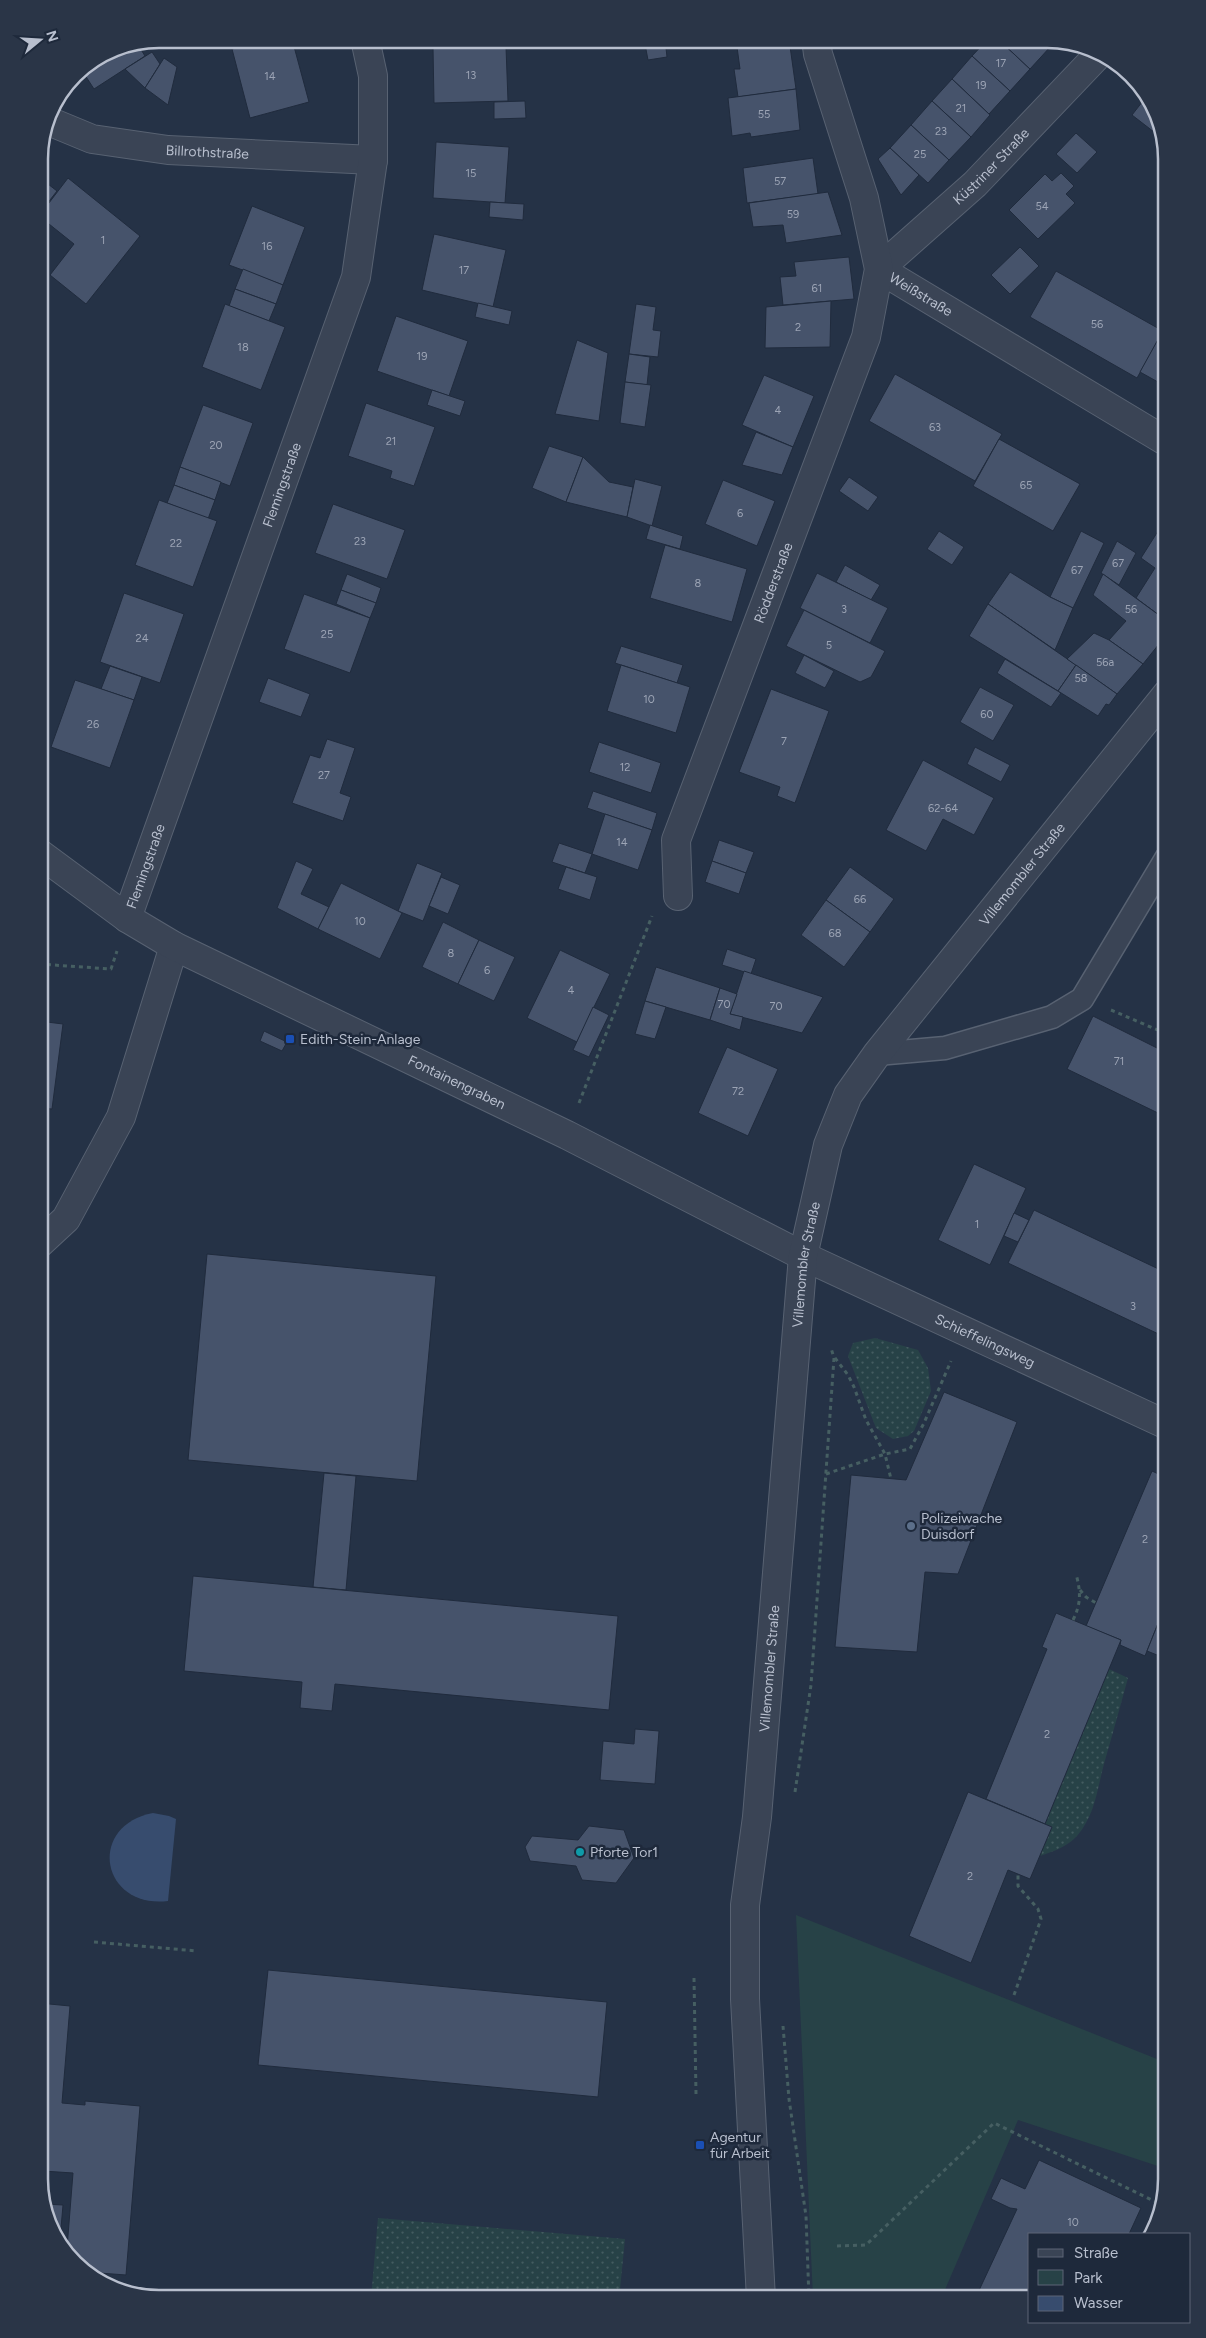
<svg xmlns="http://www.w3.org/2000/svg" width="1206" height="2338" viewBox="0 0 1206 2338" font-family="Figtree,sans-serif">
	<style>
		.grass { fill: url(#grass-dots) }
		.green { fill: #274247 }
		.water { fill: #374c6e }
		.building { fill: #46536b; stroke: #202b3d }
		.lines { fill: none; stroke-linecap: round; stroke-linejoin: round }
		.service-casing { stroke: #586272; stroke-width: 25 }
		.minor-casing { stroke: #586272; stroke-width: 30 }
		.tertiary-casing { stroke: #586272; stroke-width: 30 }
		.path { stroke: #465f62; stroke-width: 3; stroke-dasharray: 4 4; stroke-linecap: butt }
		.service { stroke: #3a4455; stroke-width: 22 }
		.minor { stroke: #3a4455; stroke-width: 28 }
		.tertiary { stroke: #3a4455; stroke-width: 28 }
		.transit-dot { fill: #1a4fb4; stroke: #1e293b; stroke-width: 2 }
		.service-dot { fill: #5c6f8a; stroke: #1e293b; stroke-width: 2 }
		.culture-dot { fill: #0f9aa8; stroke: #1e293b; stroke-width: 2 }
		.labels { text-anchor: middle; stroke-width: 5; stroke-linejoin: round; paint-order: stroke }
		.number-label { font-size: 11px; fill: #9ca4b5 }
		.street-label { font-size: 14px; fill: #b8bfce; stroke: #1e293b }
		.poi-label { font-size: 14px; fill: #b8bfce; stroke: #1e293b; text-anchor: start }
		.rim { fill: none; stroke: #b8bfce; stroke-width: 2.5 }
	</style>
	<defs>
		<pattern id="grass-dots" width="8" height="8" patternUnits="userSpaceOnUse" patternTransform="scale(1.25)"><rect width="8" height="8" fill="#274247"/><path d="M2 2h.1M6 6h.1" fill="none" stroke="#445c60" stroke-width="1.8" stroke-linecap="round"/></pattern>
	</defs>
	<rect width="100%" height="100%" fill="#253246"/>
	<g class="grass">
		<path d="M875,1338L918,1350L928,1368L931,1391L914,1431L908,1436L893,1439L876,1428L848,1356L853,1343Z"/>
		<path d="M1109,1669L1128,1678C1120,1707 1112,1736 1104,1764C1097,1790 1095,1815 1077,1836C1067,1847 1054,1851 1040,1856L1052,1827L1045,1824Z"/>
		<path d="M378,2218L625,2239L619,2299H371Z"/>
	</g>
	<path class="green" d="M796,1915L1167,2063V2169L1018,2120L941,2299H813Z"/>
	<path class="water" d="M153,1813L169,1816L176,1819L168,1901C101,1909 86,1826 153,1813Z"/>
	<g class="building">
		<path d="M253,39H272L254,44Z"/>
		<path d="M272,39H292L309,102L250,118L232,49Z"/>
		<path d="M644,39H665L667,57L648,60Z"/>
		<path d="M705,39H730L706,43Z"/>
		<path d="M753,39H789L796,89L738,97L734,69H740L737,47L747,46L746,40Z"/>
		<path d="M988,39H998L1030,69L1010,91L972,56Z"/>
		<path d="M998,39H1043L1051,46L1030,69Z"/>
		<path d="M1043,39H1056L1057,40L1051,46Z"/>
		<path d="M137,43L145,56L94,89L81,69L113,48Z"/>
		<path d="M506,47L508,101L434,103L433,48Z"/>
		<path d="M152,52L160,64L145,88L125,69Z"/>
		<path d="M972,56L1010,91L989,114L952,79Z"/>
		<path d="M164,58L177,67L168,105L145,88Z"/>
		<path d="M952,79L990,115L971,137L932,101Z"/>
		<path d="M796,89L800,130L751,137L750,133L732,136L728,98Z"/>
		<path d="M1146,97L1158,112L1163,139L1132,115Z"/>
		<path d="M525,101L526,118L494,119V102Z"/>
		<path d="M932,101L971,137L949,160L911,125Z"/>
		<path d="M911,125L949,160L928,183L890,148Z"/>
		<path d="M1076,133L1097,152L1077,173L1056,154Z"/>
		<path d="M436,142L509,147L505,203L433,198Z"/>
		<path d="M890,148L919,175L901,195L878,159Z"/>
		<path d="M813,158L818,194L747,203L743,168Z"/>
		<path d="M1061,173L1074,186L1066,194L1075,203L1038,239L1009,210L1045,174L1052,181Z"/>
		<path d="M39,177L57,191L39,214Z"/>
		<path d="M68,178L140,236L86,304L50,275L74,244L39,216Z"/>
		<path d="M828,192L842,235L786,243L783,225L753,227L749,203Z"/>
		<path d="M490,202L524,204L523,220L489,217Z"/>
		<path d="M252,206L305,227L283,285L229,265Z"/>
		<path d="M434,234L506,250L493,307L422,290Z"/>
		<path d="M1020,247L1039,266L1010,294L991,275Z"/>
		<path d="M849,257L854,299L783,305L780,277L796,276L794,262Z"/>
		<path d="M243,269L283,285L276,304L235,289Z"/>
		<path d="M1056,271L1163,331L1137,378L1030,317Z"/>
		<path d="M235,289L276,304L269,321L229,306Z"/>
		<path d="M831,301L830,347L765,348L766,307Z"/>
		<path d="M478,303L512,311L509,325L475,317Z"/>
		<path d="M225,304L285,327L261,390L202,367Z"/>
		<path d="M636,304L656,307L653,330L661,331L658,357L629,354Z"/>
		<path d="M396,316L468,341L449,396L377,371Z"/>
		<path d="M1166,325L1167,326V387L1140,372Z"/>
		<path d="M577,340L608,353L599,421L555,414Z"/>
		<path d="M629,354L650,357L647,385L625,382Z"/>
		<path d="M895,374L1002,434L975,481L869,421Z"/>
		<path d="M764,375L814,396L793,447L742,425Z"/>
		<path d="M625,382L651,385L645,427L620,423Z"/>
		<path d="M432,390L465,401L460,416L427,405Z"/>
		<path d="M366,403L435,427L414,486L390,478L392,471L348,456Z"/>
		<path d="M203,405L253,423L230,486L180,467Z"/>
		<path d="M756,432L793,447L782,475L742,465Z"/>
		<path d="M999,439L1080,484L1053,531L973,486Z"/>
		<path d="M549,446L583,457L566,502L532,488Z"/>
		<path d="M583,457L609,482L633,487L627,517L566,502Z"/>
		<path d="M180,467L221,482L215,500L174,485Z"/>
		<path d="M849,477L878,497L868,511L839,491Z"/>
		<path d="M635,479L662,486L652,526L627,517Z"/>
		<path d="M723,480L775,501L757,546L705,524Z"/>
		<path d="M174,485L215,500L208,519L167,503Z"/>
		<path d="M159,500L217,521L193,587L135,565Z"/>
		<path d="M333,504L405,530L387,579L315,553Z"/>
		<path d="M650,525L683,536L680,549L646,539Z"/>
		<path d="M1160,528L1167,532V621L1136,598L1155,568L1141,558Z"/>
		<path d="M939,531L964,547L952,565L927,549Z"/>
		<path d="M1081,531L1104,543L1073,608L1050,597Z"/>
		<path d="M1117,541L1136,553L1119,585L1101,573Z"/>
		<path d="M665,545L747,569L732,622L650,598Z"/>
		<path d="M845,565L880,585L871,600L836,582Z"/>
		<path d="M1010,572L1050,597L1073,608L1055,650L988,604Z"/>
		<path d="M817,573L888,608L870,643L800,608Z"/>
		<path d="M347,574L381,588L376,603L341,590Z"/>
		<path d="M1103,574L1167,621V634L1143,664L1109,640L1126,621L1093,595Z"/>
		<path d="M341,590L376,603L370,618L336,604Z"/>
		<path d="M124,593L184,614L160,683L100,662Z"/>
		<path d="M304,594L370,618L350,673L284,649Z"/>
		<path d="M988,604L1076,665L1058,691L969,636Z"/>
		<path d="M804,610L885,651L871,677L860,682L786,646Z"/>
		<path d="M1094,633L1109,640L1143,664L1117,694L1067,659Z"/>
		<path d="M621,646L683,665L677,683L615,663Z"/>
		<path d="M804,655L834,671L825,688L795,673Z"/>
		<path d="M1005,659L1061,693L1051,707L997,673Z"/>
		<path d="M621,665L690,687L676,733L607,711Z"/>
		<path d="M1076,665L1117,694L1109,705L1106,704L1098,716L1058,691Z"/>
		<path d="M110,666L142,677L134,700L101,689Z"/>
		<path d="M268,678L310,694L301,717L259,702Z"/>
		<path d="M75,680L134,700L110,768L51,747Z"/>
		<path d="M980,687L1014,705L993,741L960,722Z"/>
		<path d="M771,689L829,711L795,803L777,796L780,787L739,772Z"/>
		<path d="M327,739L355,748L340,793L351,797L343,821L292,803L310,755L320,758Z"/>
		<path d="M599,742L661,763L651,793L589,772Z"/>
		<path d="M975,747L1010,765L1001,782L967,764Z"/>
		<path d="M923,760L994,798L974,835L943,819L926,851L886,830Z"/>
		<path d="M593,791L657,813L652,830L587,808Z"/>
		<path d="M605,814L652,830L638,870L592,854Z"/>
		<path d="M719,840L754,852L746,873L712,861Z"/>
		<path d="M559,843L592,854L585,873L552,862Z"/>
		<path d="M296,861L313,869L301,894L329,907L318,929L277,908Z"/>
		<path d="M712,861L746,873L739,894L705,882Z"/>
		<path d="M417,863L442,873L423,921L398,911Z"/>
		<path d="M566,867L597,877L590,900L558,889Z"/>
		<path d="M850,867L894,899L870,932L826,900Z"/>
		<path d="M441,877L460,885L448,914L429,906Z"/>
		<path d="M341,883L402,913L380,959L318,929Z"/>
		<path d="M826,900L870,932L844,967L801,935Z"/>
		<path d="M443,922L479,940L458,984L422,967Z"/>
		<path d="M479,940L515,957L494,1001L458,984Z"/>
		<path d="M727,949L756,959L751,974L722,965Z"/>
		<path d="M560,950L610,974L577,1042L527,1018Z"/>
		<path d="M656,967L720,988L710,1020L645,1001Z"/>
		<path d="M744,971L823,997L802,1033L730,1014Z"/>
		<path d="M720,988L737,994L730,1014L743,1017L740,1030L710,1020Z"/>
		<path d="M645,1001L666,1007L655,1039L635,1034Z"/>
		<path d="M593,1007L609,1015L589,1057L573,1050Z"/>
		<path d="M1093,1016L1167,1053V1094L1158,1113L1067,1069Z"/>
		<path d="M39,1021L63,1024L52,1109L39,1108Z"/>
		<path d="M264,1031L287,1042L282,1051L260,1041Z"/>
		<path d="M727,1047L778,1069L748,1136L698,1113Z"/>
		<path d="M1167,1094V1118L1158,1113Z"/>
		<path d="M974,1164L1026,1188L990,1265L938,1240Z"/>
		<path d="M1034,1210L1167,1273V1338L1008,1263Z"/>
		<path d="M1014,1213L1029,1220L1018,1242L1004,1236Z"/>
		<path d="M207,1254L436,1276L417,1481L188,1460Z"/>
		<path d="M944,1392L1017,1422L958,1574L925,1572L917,1652L835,1647L851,1475L906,1480Z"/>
		<path d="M1152,1471L1167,1478V1601L1145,1656L1120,1645L1121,1640L1086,1626Z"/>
		<path d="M324,1473L356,1476L346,1590L313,1587Z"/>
		<path d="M193,1576L618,1616L609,1710L335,1684L332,1711L300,1708L302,1682L184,1671Z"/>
		<path d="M1056,1613L1121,1640L1045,1824L986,1799L1047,1649L1042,1647Z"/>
		<path d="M1161,1616L1167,1619V1659L1147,1651Z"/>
		<path d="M635,1729L659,1731L655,1784L600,1780L603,1741L634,1744Z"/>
		<path d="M968,1792L1052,1827L1030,1879L1008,1870L971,1963L909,1936Z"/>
		<path d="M589,1826L624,1830L634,1858L616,1883L582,1880L576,1866L530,1861L525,1847L532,1836L578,1840Z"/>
		<path d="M268,1970L607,2002L598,2097L258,2065Z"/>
		<path d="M39,2003L70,2006L62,2103L85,2105V2101L140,2106L126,2275L86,2272L67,2248L73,2173L43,2171V2175L39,2174Z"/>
		<path d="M1039,2160L1141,2208L1129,2234H1030V2299H975L1017,2209L1010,2208L991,2199L1001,2178L1025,2189Z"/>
		<path d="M44,2204L63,2205L60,2240L48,2226Z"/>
	</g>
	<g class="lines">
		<g class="service-casing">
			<path id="service" d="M877,1054L945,1048L1052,1017L1082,999L1167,857"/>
		</g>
		<g class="minor-casing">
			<g id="minor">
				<path id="s1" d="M46,120L92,139L168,150L373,160"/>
				<path id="s2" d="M879,269L1167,442"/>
				<path id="s3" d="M879,269L975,184L1098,55"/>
				<path id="s4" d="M678,896L676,840L866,337L879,269L864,198L818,54L816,39"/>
				<path id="s5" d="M127,918L356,277L373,160V76L365,39"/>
				<path d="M39,1244L66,1219L121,1117L174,946"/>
			</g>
		</g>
		<g class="tertiary-casing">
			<g id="tertiary">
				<path id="s6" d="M39,853L127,918L174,946L567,1135L803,1256L1167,1425"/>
				<path id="s7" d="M761,2299L745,1999V1905L757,1817L803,1256L828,1145L848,1095L877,1054L1167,694"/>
			</g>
		</g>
		<g class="path">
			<path d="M39,964L111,969L117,951"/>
			<path d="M1111,1010L1167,1034"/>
			<path d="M579,1103L652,916"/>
			<path d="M835,1358L848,1375L854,1387L866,1420L885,1454L891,1479"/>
			<path d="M826,1474L885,1454L910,1449L924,1423L951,1361"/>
			<path d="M1080,1590L1086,1597L1096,1603"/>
			<path d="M1073,1620C1081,1604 1081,1592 1076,1574"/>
			<path d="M795,1792L811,1685L834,1358L831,1348"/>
			<path d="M94,1942L197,1951"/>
			<path d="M694,1978L696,2094"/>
			<path d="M1014,1995L1041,1919L1038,1909L1018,1886V1874"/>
			<path d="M783,2026L789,2099L806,2216L809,2299"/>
			<path d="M837,2246L866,2245L994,2123L1160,2204"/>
		</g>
		<use href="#service" class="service"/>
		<use href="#minor" class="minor"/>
		<use href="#tertiary" class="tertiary"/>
	</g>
	<g class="transit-dot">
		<rect x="285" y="1034" width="10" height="10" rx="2.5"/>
		<rect x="695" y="2140" width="10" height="10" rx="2.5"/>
	</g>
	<circle class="service-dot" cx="911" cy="1526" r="5"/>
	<circle class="culture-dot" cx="580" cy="1852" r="5"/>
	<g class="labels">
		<g class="number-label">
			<text x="1001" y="67">17</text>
			<text x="471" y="79">13</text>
			<text x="270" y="80">14</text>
			<text x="981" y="89">19</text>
			<text x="961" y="112">21</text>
			<text x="764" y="118">55</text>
			<text x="941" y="135">23</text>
			<text x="920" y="158">25</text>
			<text x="471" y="177">15</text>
			<text x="780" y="185">57</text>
			<text x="1042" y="210">54</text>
			<text x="793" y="218">59</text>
			<text x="103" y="244">1</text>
			<text x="267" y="250">16</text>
			<text x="464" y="274">17</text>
			<text x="817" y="292">61</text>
			<text x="1097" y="328">56</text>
			<text x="798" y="331">2</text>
			<text x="243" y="351">18</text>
			<text x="422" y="360">19</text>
			<text x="778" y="414">4</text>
			<text x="935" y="431">63</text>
			<text x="391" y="445">21</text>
			<text x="216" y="449">20</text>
			<text x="1026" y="489">65</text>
			<text x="740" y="517">6</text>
			<text x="360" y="545">23</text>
			<text x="176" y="547">22</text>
			<text x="1118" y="567">67</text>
			<text x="1077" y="574">67</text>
			<text x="698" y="587">8</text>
			<text x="844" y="613">3</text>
			<text x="1131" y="613">56</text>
			<text x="327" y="638">25</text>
			<text x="142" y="642">24</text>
			<text x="829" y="649">5</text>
			<text x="1105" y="666">56a</text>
			<text x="1081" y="682">58</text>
			<text x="649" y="703">10</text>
			<text x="987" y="718">60</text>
			<text x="93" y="728">26</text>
			<text x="784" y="745">7</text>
			<text x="625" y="771">12</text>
			<text x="324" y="779">27</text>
			<text x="943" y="812">62-64</text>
			<text x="622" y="846">14</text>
			<text x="860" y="903">66</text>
			<text x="360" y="925">10</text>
			<text x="835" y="937">68</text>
			<text x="451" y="957">8</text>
			<text x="487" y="974">6</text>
			<text x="571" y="994">4</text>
			<text x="724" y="1008">70</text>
			<text x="776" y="1010">70</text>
			<text x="1119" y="1065">71</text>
			<text x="738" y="1095">72</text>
			<text x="977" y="1228">1</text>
			<text x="1133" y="1310">3</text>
			<text x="1145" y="1543">2</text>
			<text x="1047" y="1738">2</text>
			<text x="970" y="1880">2</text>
			<text x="1073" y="2226">10</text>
		</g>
		<g class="street-label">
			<text dy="5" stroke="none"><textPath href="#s1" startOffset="166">Billrothstraße</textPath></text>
			<text dy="5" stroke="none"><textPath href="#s3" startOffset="152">Küstriner Straße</textPath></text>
			<text dy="5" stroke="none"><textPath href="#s2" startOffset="49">Weißstraße</textPath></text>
			<text dy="5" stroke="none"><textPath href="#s5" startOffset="460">Flemingstraße</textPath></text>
			<text dy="5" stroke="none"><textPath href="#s4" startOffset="331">Rödderstraße</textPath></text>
			<text dy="5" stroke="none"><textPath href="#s5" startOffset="55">Flemingstraße</textPath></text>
			<text dy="5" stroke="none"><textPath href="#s7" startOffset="1495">Villemombler Straße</textPath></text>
			<text dy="5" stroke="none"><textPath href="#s6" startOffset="478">Fontainengraben</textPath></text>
			<text dy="5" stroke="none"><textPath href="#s7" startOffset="1038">Villemombler Straße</textPath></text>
			<text dy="5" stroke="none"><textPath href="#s6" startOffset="1066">Schieffelingsweg</textPath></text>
			<text dy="5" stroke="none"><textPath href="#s7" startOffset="632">Villemombler Straße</textPath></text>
		</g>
		<g class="poi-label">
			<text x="300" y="1044">Edith-Stein-Anlage</text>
			<text x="921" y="1523">Polizeiwache<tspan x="921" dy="16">Duisdorf</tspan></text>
			<text x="590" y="1857">Pforte Tor1</text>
			<text x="710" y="2142">Agentur<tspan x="710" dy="16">für Arbeit</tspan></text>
		</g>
	</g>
	<path d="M0 0H1206V2338H0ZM159 48H1047A111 111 0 0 1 1158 159V2179A111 111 0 0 1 1047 2290H159A111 111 0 0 1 48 2179V159A111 111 0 0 1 159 48Z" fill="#2a3547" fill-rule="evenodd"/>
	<path class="rim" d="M159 48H1047A111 111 0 0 1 1158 159V2179A111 111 0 0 1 1047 2290H159A111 111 0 0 1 48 2179V159A111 111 0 0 1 159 48Z"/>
	<rect x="1028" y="2233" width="162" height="90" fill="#1e293b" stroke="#5c6576"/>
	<rect x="1038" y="2249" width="25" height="8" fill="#3a4455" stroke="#5c6576"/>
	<text x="1074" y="2258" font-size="15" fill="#b8bfce">Straße</text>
	<rect x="1038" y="2270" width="25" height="15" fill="#274247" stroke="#5c6576"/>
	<text x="1074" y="2283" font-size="15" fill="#b8bfce">Park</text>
	<rect x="1038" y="2296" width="25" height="15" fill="#374c6e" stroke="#5c6576"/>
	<text x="1074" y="2308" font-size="15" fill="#b8bfce">Wasser</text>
	<g transform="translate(40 40) rotate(72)" stroke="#1e293b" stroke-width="4" paint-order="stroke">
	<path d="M0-4L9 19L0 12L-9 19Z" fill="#b8bfce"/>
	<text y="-8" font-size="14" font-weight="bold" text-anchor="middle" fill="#b8bfce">N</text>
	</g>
</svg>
